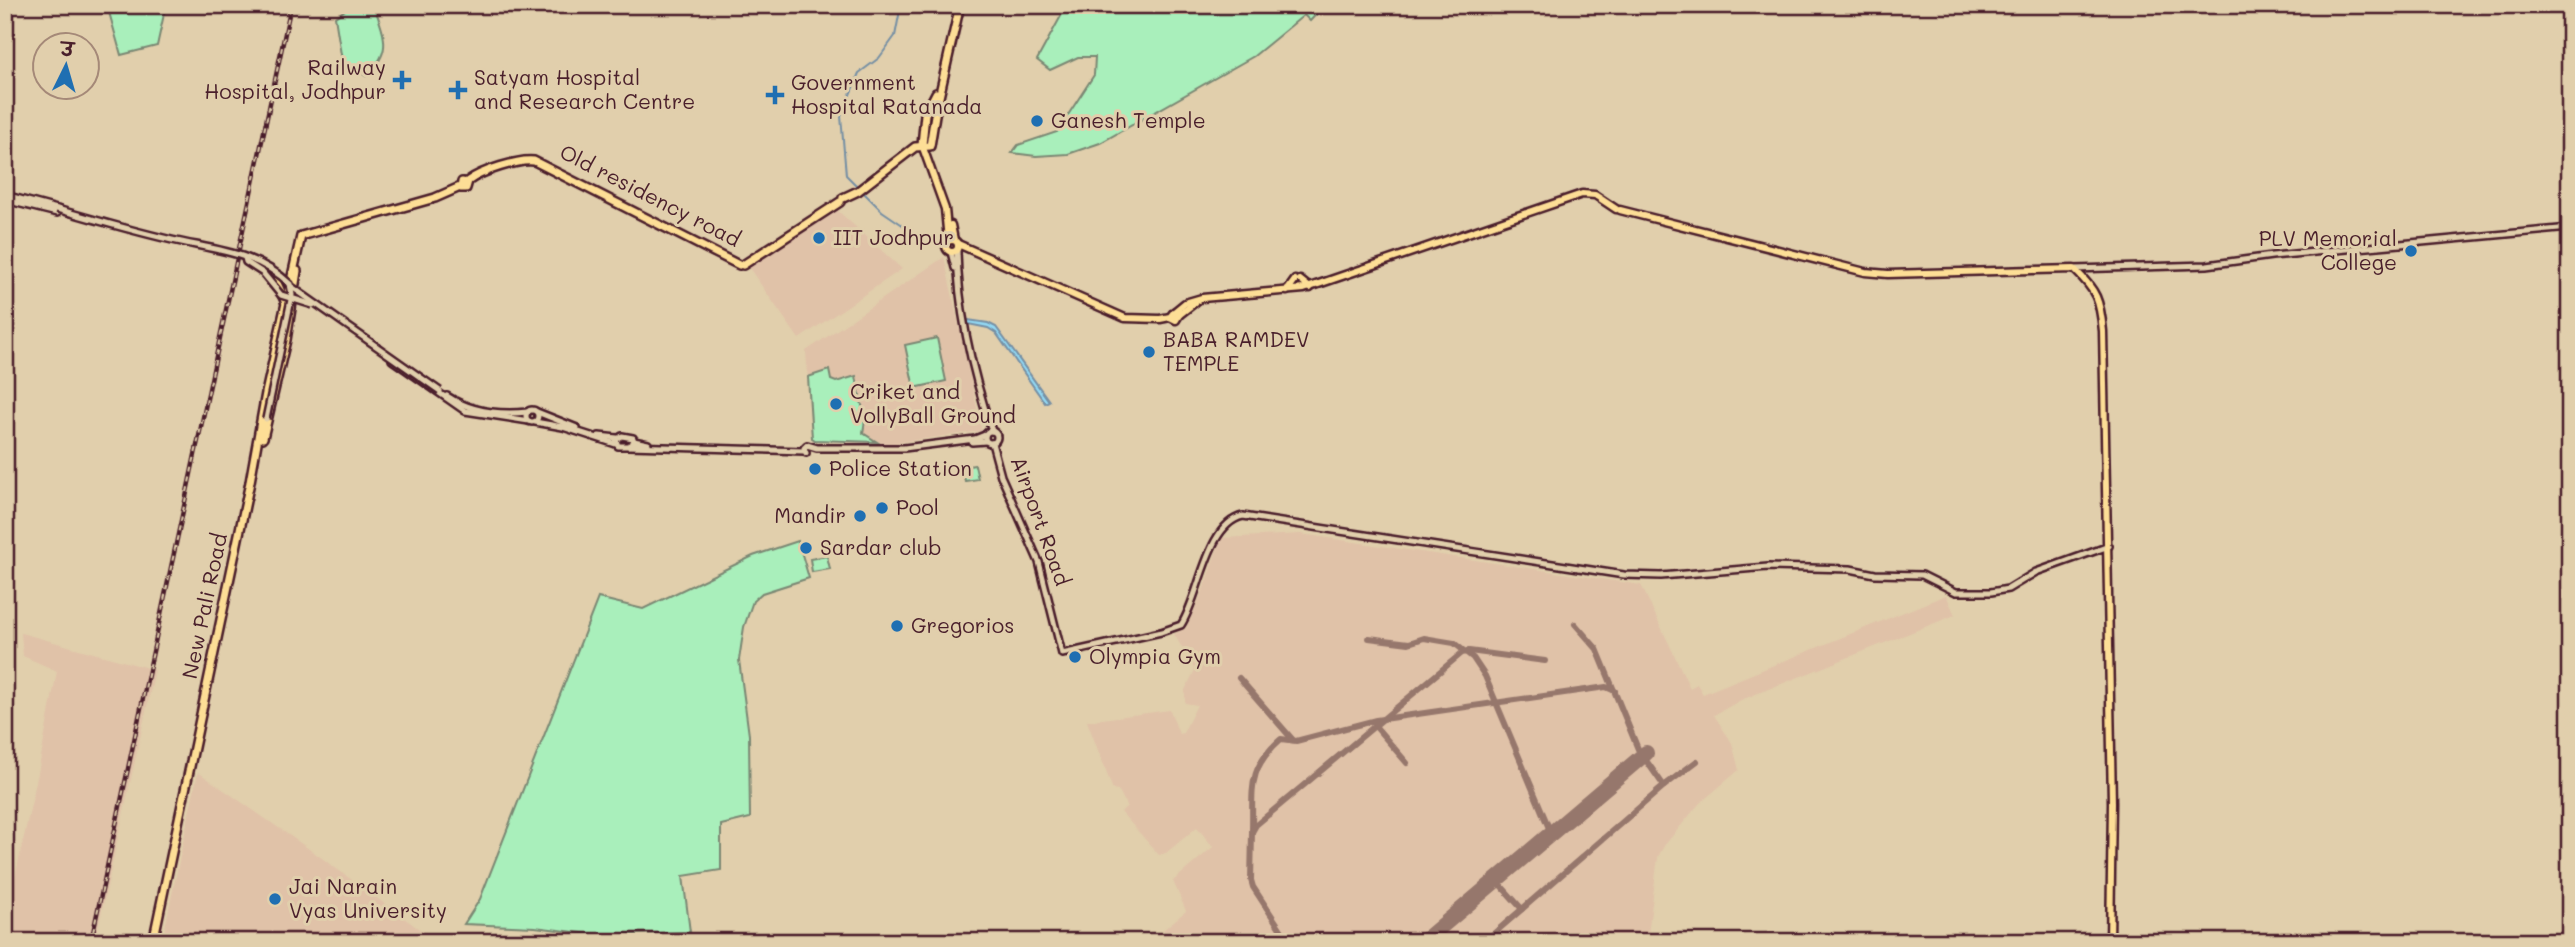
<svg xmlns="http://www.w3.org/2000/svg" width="2575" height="947" viewBox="0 0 2575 947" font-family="Mali,'Playpen Sans Deva',sans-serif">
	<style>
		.built { fill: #e0c2a8 }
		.green { fill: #a9efbb; stroke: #7a8773; stroke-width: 2 }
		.water { fill: #92d9f4; stroke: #758fa4; stroke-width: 2 }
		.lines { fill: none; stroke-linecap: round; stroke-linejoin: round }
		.stream { stroke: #758fa4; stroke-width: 2 }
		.taxiway { stroke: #96776c; stroke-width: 6 }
		.runway { stroke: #96776c; stroke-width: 16 }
		.secondary-casing { stroke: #4a1f2b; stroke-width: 10 }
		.primary-casing { stroke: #4a1f2b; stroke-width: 11 }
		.trunk-casing { stroke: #4a1f2b; stroke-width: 12 }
		.secondary { stroke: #e1cfac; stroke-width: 5 }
		.primary { stroke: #fdde96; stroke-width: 6 }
		.trunk { stroke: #fdde96; stroke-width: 7 }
		.rail-casing { stroke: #4a1f2b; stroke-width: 4.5 }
		.rail { stroke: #e1cfac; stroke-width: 2; stroke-dasharray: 5; stroke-linecap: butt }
		.secondary-bridge-casing { stroke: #4a1f2b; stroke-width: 10; stroke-linecap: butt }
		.secondary-bridge { stroke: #e1cfac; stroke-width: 5 }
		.poi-dot { fill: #1f6fb2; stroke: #e1cfac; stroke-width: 2.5 }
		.labels { text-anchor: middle; stroke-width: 6; stroke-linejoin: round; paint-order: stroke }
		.poi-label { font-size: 21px; fill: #4a1f2b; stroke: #e1cfac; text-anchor: start }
		.street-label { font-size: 21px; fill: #4a1f2b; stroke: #e1cfac }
	</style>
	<rect width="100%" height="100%" fill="#e1cfac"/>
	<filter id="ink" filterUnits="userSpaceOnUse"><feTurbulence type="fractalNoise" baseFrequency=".0143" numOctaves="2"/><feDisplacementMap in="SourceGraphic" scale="14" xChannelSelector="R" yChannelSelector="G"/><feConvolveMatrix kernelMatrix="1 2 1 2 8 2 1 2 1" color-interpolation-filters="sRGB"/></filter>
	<g filter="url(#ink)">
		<g class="built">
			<path d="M837,210L902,269L799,339L747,265Z"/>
			<path d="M944,257L982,431L887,444L812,441L806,351Z"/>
			<path d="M1301,534L1641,585L1690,688L1697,684L1703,694L1946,595L1955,615L1741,700L1714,715L1732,743L1739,770L1699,804L1664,846L1658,857L1647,942H1174L1163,930L1186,911L1173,881L1213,847L1197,827L1166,853L1159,855L1121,812L1127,806L1119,791L1113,790L1087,721L1170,710L1179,734L1183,733L1197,705L1185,703V690L1195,670L1174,634L1186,628L1202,593L1221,538Z"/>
			<path d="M21,633L155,670L95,942H5V923L38,773L57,671L23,656Z"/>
			<path d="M198,772L319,856L437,942H162Z"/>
		</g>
		<g class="green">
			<path d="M107,5H166L157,46L121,55Z"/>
			<path d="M352,5H363L376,11C386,40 391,53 366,76L342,61L335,17Z"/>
			<path d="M1067,5H1325L1310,21L1304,15L1254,56L1100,143L1068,154L1036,156L1012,153L1018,145L1057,132L1094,75L1095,57H1078L1050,70L1037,60Z"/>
			<path d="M937,338L946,381L914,388L905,345Z"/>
			<path d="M829,370L831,380L836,382L856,376L865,420L863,433L877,442L815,440L812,438L808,377Z"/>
			<path d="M975,465L978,479L965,481L962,467Z"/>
			<path d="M798,541L809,578L762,593L753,601L744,627L739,660L749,735L750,818L721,825V870L683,876L690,932L598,935L535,927L464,924L480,899L598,598L643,609L753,556Z"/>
			<path d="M827,556L830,569L812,572L810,559Z"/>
		</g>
		<path class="water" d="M968,320L988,323L996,327L1049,401L1045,403L996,333L988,328L968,324Z"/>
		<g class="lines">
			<g class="stream">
				<path d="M858,187L846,175L841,116L859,73L879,58L895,36L901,5"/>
				<path d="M862,191L882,211L907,228"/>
			</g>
			<g class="taxiway">
				<path d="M1575,624L1597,649L1638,749L1664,786"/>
				<path d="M1369,638L1409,643L1424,638L1454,643L1473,658L1485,676L1551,833"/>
				<path d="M1239,678L1293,740"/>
				<path d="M1375,726L1407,763"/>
				<path d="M1252,830C1253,788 1247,769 1281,739L1296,741L1376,720L1606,687L1615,691"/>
				<path d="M1496,880L1522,909"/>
				<path d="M1289,942L1253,887L1251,880L1252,832L1256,825L1462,653L1469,651L1545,661"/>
				<path d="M1484,942L1664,786L1697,761"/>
			</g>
			<path class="runway" d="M1423,942L1646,753"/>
			<g class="secondary-casing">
				<g id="secondary">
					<path d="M5,195L57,209"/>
					<path d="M5,200L57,213"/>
					<path d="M957,250C958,309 973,375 992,431"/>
					<path d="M951,252L955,268"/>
					<path d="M2074,269L2207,265L2272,256L2570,228"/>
					<path d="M392,360L465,411L529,421"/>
					<path d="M447,396C471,412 499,415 528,412"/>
					<circle cx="532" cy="416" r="6"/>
					<path d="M537,412L577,428"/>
					<path d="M535,422L563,427L616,444"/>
					<circle cx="991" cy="437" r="6"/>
					<path d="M599,436L617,438"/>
					<path d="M622,436L633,438L634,442L628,446H618L616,440Z"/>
					<path d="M634,441L648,444"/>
					<path d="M972,442L986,441"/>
					<path d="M992,443L1001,476L1039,562L1062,654L1161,632L1181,625C1200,597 1206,524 1243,516L1624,575L1661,576L1768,567L1850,569L1875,574L1922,575L1956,592H1991L2008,589L2036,572L2109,546"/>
					<path d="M628,446L804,451"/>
					<path d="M806,453L804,448L807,445L817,448H904L975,439L985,435"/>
				</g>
			</g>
			<g class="primary-casing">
				<g id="primary">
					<path d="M922,145L945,209L948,240"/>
					<path d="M1620,210L1865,272L1888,274L2074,269C2097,291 2100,300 2103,331L2112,803L2110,942"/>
					<path d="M951,225L954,240"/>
					<circle cx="952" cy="246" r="6"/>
					<path d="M958,244L1125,318L1160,319L1170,317L1174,312L1179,315L1176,320L1170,317"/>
					<path d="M1300,280L1310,288"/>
					<path d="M1287,291L1295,280"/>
					<path d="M1174,312L1185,303L1202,298L1304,289L1582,194L1595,195L1616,209"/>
					<path d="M1179,315L1197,301"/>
				</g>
			</g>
			<g class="trunk-casing">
				<g id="trunk">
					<path d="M922,145L925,114L936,93"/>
					<path d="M467,183L462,182L461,188H466L468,181C481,171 519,159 534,161L739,265"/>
					<path d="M843,198L858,191L915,147L930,146L935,115L960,5"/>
					<path d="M743,265L840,202"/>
					<path d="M276,281L285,301"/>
					<path d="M263,438L286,340L297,271"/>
					<path d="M153,942L250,482L266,393L301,236L435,198L460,187"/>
				</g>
			</g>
			<use href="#secondary" class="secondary"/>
			<use href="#primary" class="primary"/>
			<use href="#trunk" class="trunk"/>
			<g class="rail-casing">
				<path id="rail" d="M91,942L291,5"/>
			</g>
			<use href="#rail" class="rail"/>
			<g class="secondary-bridge-casing">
				<g id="secondary-bridge">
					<path d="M57,209C95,220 133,231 172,240C215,250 257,252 290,284L292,295L266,419"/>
					<path d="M245,258L246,262L263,273L281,295L313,305"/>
					<path d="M292,287L440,391"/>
				</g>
			</g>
			<use href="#secondary-bridge" class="secondary-bridge"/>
		</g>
	</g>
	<g class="poi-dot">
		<path d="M398.5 69.5h7v7h7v7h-7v7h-7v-7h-7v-7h7z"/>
		<path d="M454.5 79.5h7v7h7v7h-7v7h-7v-7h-7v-7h7z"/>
		<path d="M771.5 84.5h7v7h7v7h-7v7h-7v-7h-7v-7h7z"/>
		<circle cx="1037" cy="121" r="7"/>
		<circle cx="819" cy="238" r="7"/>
		<circle cx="2411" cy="251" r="7"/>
		<circle cx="1149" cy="352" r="7"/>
		<circle cx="836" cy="404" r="7"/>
		<circle cx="815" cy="469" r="7"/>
		<circle cx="882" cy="508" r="7"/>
		<circle cx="860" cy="516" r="7"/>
		<circle cx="806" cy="548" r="7"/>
		<circle cx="897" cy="626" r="7"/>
		<circle cx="1075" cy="657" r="7"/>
		<circle cx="275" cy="899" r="7"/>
	</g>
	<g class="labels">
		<g class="poi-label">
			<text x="386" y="75" text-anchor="end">Railway<tspan x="386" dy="24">Hospital, Jodhpur</tspan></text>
			<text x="474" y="85">Satyam Hospital<tspan x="474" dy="24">and Research Centre</tspan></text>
			<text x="791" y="90">Government<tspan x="791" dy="24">Hospital Ratanada</tspan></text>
			<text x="1051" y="128">Ganesh Temple</text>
			<text x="833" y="245">IIT Jodhpur</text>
			<text x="2397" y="246" text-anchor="end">PLV Memorial<tspan x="2397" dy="24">College</tspan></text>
			<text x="1163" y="347">BABA RAMDEV<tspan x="1163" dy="24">TEMPLE</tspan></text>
			<text x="850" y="399">Criket and<tspan x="850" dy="24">VollyBall Ground</tspan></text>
			<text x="829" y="476">Police Station</text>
			<text x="896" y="515">Pool</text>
			<text x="846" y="523" text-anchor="end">Mandir</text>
			<text x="820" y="555">Sardar club</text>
			<text x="911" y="633">Gregorios</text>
			<text x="1089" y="664">Olympia Gym</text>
			<text x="289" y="894">Jai Narain<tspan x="289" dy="24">Vyas University</tspan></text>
		</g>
		<g class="street-label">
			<text transform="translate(650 196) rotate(27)" y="7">Old residency road</text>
			<text transform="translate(1040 521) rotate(70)" y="7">Airport Road</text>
			<text transform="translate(205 606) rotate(-78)" y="7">New Pali Road</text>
		</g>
	</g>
	<rect width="2575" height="947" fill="none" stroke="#e1cfac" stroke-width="28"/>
	<rect x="14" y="14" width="2547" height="919" fill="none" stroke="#4a1f2b" stroke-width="2.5" filter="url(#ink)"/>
	<g transform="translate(66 66) rotate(5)"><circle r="33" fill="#e1cfac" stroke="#a58978" stroke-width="2"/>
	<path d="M0-5L12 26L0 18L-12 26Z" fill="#1f6fb2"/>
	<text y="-10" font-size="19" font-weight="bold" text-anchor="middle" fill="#4a1f2b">उ</text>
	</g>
</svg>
